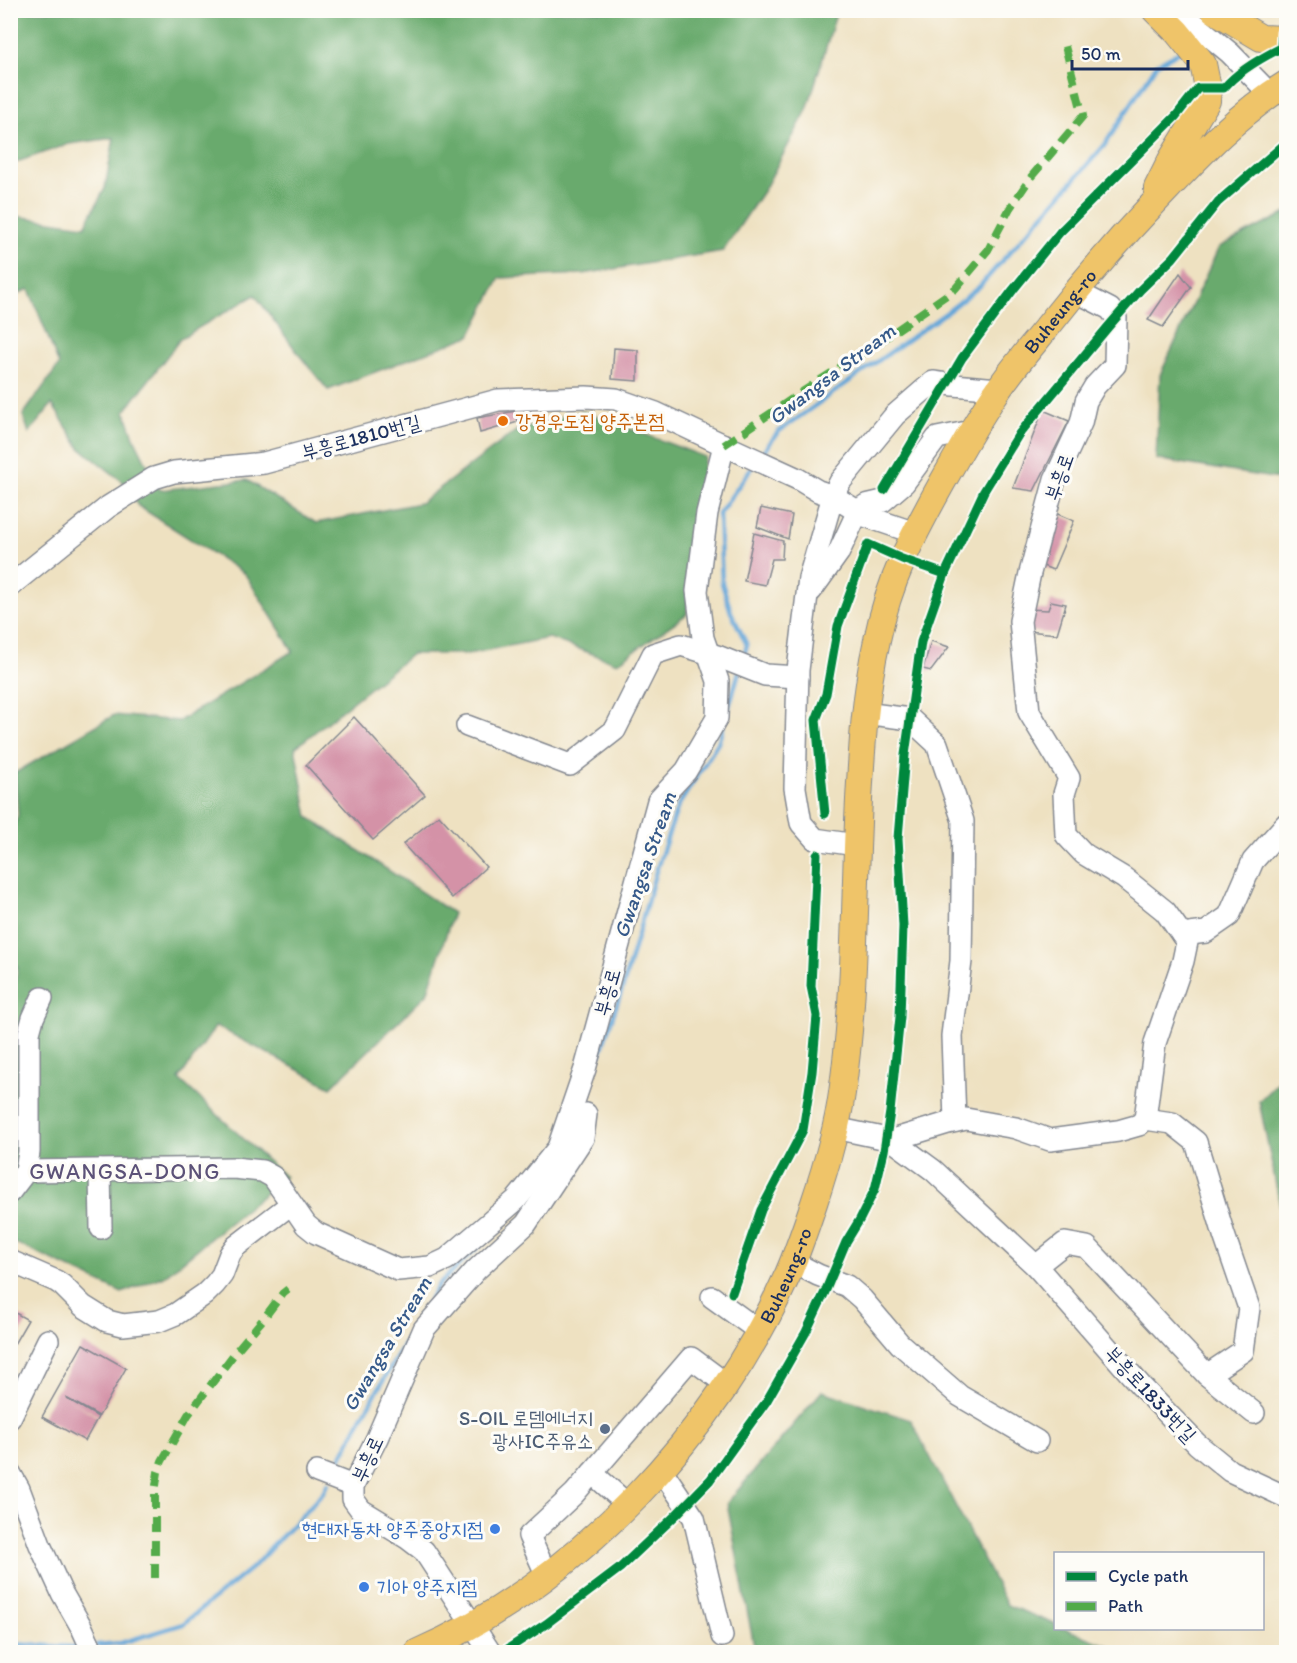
<svg xmlns="http://www.w3.org/2000/svg" width="1297" height="1663" viewBox="0 0 1297 1663" font-family="Itim,'Poor Story',sans-serif">
	<style>
		.forest { fill: #69aa6d; stroke: #426c66; stroke-width: 1.5 }
		.lines { fill: none; stroke-linecap: round; stroke-linejoin: round }
		.stream { stroke: #64a6d8; stroke-width: 4.5 }
		.building { fill: #d492a7 }
		.minor-casing { stroke: #848890; stroke-width: 24 }
		.major-casing { stroke: #848890; stroke-width: 28 }
		.minor { stroke: #fff; stroke-width: 21 }
		.major { stroke: #efc469; stroke-width: 26 }
		.quiet { stroke: #52ab49; stroke-width: 8; stroke-dasharray: 15 8; stroke-linecap: butt }
		.cycleway-casing { stroke: #fdfcf7; stroke-width: 13 }
		.cycleway { stroke: #00873e; stroke-width: 9 }
		.food-dot { fill: #e8710a; stroke: #fdfcf7; stroke-width: 2 }
		.service-dot { fill: #5c6f8a; stroke: #fdfcf7; stroke-width: 2 }
		.shop-dot { fill: #3f7fe0; stroke: #fdfcf7; stroke-width: 2 }
		.labels { text-anchor: middle; stroke-width: 6; stroke-linejoin: round; paint-order: stroke }
		.street-label { font-size: 20px; fill: #1b2f5e; stroke: #fdfcf7 }
		.food-label { font-size: 20px; fill: #c56008; stroke: #fdfcf7; text-anchor: start }
		.service-label { font-size: 20px; fill: #4e5e75; stroke: #fdfcf7; text-anchor: end }
		.shop-label { font-size: 20px; fill: #366cbe; stroke: #fdfcf7; text-anchor: end }
		.water-label { font-size: 21px; font-style: italic; fill: #355989; stroke: #fdfcf7 }
		.quarter-label { font-size: 22px; letter-spacing: 1.5px; fill: #5c5278; stroke: #fdfcf7 }
	</style>
	<rect width="100%" height="100%" fill="#fdfcf7"/>
	<filter id="ink" filterUnits="userSpaceOnUse"><feTurbulence type="fractalNoise" baseFrequency=".0167" numOctaves="2"/><feDisplacementMap in="SourceGraphic" scale="12" xChannelSelector="R" yChannelSelector="G"/><feConvolveMatrix kernelMatrix="1 2 1 2 8 2 1 2 1" color-interpolation-filters="sRGB"/></filter>
	<filter id="wash" filterUnits="userSpaceOnUse"><feTurbulence type="fractalNoise" baseFrequency=".008" numOctaves="4" result="noise"/><feDisplacementMap in="SourceGraphic" scale="24" xChannelSelector="R" yChannelSelector="G"/><feGaussianBlur stdDeviation="1.35" result="paint"/><feColorMatrix in="noise" values="0 0 0 0 0 0 0 0 0 0 0 0 0 0 0 0 0 1.4 0 .05"/><feComposite in="paint" operator="in"/></filter>
	<g filter="url(#wash)">
		<rect width="100%" height="100%" fill="#eee1c1"/>
		<g class="forest">
			<path d="M11,11H837L807,110L764,190L723,251L583,274L500,278L470,336L328,390L300,356L255,295L181,338L125,411L135,440L160,490L247,480L316,523L420,503L516,431L583,411L705,457L690,548L687,614L617,663L549,638L468,654H412L295,748L308,817L453,913L427,994L331,1087L216,1026L179,1079L285,1177L166,1275L122,1293L11,1241L10,1133L12,1131L10,1113V1009L18,967H10L11,834L18,815L15,773L114,715L179,721L293,651L245,574L138,506L123,482L80,448L52,404L29,433L23,415L59,365L29,289L11,297V219L16,216L85,226L105,188L114,138L69,144L11,164Z"/>
			<path d="M1286,213V482L1285,480L1156,459L1160,375L1219,247Z"/>
			<path d="M1286,1074V1235L1259,1101Z"/>
			<path d="M822,1391L911,1420L1007,1605L1055,1624L1056,1628L1066,1629L1124,1652H755L727,1503Z"/>
		</g>
		<g class="lines">
			<g class="stream">
				<path d="M1242,16L1252,10"/>
				<path d="M761,455L778,432L947,312L979,287L1104,146L1157,64L1182,50"/>
				<path d="M742,661L747,645L731,612L722,583L719,514L754,464"/>
				<path d="M727,713L739,672"/>
				<path d="M600,1054L624,983L656,871L678,806L718,743L723,727"/>
				<path d="M333,1473L361,1419L439,1284L480,1245"/>
				<path d="M10,1644L72,1647L83,1646"/>
				<path d="M97,1645L121,1643L183,1624L255,1565L322,1494L328,1483"/>
			</g>
		</g>
		<g id="blocks">
			<g class="building">
				<path d="M1180,273L1191,287L1163,327L1148,320Z"/>
				<path d="M614,348L638,350V381L612,379Z"/>
				<path d="M1043,410L1069,421L1034,491L1013,488Z"/>
				<path d="M516,411L518,422L480,433L477,418Z"/>
				<path d="M761,508L792,515L788,539L757,527Z"/>
				<path d="M1053,512L1074,521L1053,570L1038,564Z"/>
				<path d="M754,533L783,541L782,559H772L765,585L744,581Z"/>
				<path d="M1051,601L1066,604L1057,634L1028,631V609L1048,610Z"/>
				<path d="M931,641L949,647L931,671L923,669Z"/>
				<path d="M354,717L425,795L373,840L306,765Z"/>
				<path d="M439,815L486,867L452,898L403,844Z"/>
				<path d="M10,1310L28,1320L10,1351Z"/>
				<path d="M83,1344L126,1368L99,1416L66,1398L98,1417L85,1441L42,1417Z"/>
			</g>
		</g>
	</g>
	<g filter="url(#ink)">
		<use href="#blocks" fill-opacity="0" stroke="#848890" stroke-width="1.5"/>
		<g class="lines">
			<g class="minor-casing">
				<g id="minor">
					<path d="M1178,10L1230,53L1270,94"/>
					<path d="M10,586L108,507L154,478L174,472L264,463L498,400L586,397L616,399L656,413L724,445L798,479L818,491L833,496L865,516L915,533"/>
					<path d="M811,591L839,552L858,511L866,505L883,501L904,483L937,438L972,431"/>
					<path d="M864,713L910,719L937,744L963,821L961,961L952,1036L955,1121"/>
					<path d="M467,726L570,765L615,730L653,654L681,645L717,656L765,675L798,677"/>
					<path d="M856,845L815,839L801,823L795,788L798,670L809,578L833,496L840,482L895,415L933,382L954,385L998,389"/>
					<path d="M1182,935L1206,932L1229,916L1253,861L1286,824"/>
					<path d="M835,1128L892,1140L933,1170L1036,1266L1141,1386L1197,1444L1230,1471L1286,1497"/>
					<path d="M892,1140L948,1123L966,1119L1016,1128L1050,1140L1118,1131L1139,1125L1145,1119L1155,1043L1183,961L1187,942L1165,911L1124,878L1084,854L1066,835L1064,794L1069,778L1029,712L1020,621L1030,573L1055,479L1081,423L1086,401L1095,386L1115,365L1116,317L1110,309L1075,291"/>
					<path d="M100,1170L101,1228"/>
					<path d="M26,1171L29,1152V1033L33,1018L42,998"/>
					<path d="M10,1192L26,1171L234,1168L262,1171L273,1177L306,1225L316,1233L398,1270L430,1267L447,1259L516,1200L558,1148L585,1069L658,801L686,771L717,718L718,681L703,638L697,591L707,513L724,445"/>
					<path d="M10,1261L56,1281L62,1285L83,1306L107,1321L123,1325L159,1321L176,1314L205,1294L215,1284L222,1275L230,1254L235,1247L291,1204"/>
					<path d="M793,1262L818,1275L847,1286L862,1299L900,1344L960,1396L1037,1441"/>
					<path d="M1036,1266L1065,1243L1087,1247L1207,1375L1243,1351L1249,1308L1224,1235L1196,1142L1172,1123L1145,1119"/>
					<path d="M712,1297L759,1331"/>
					<path d="M1207,1375L1254,1413"/>
					<path d="M10,1418L48,1340"/>
					<path d="M661,1469L694,1518L722,1636"/>
					<path d="M317,1472L353,1486"/>
					<path d="M10,1473L19,1489L40,1545L62,1593L82,1628L93,1652"/>
					<path d="M592,1473L628,1505"/>
					<path d="M547,1576L529,1536L574,1494L691,1358L726,1384"/>
					<path d="M490,1652L424,1551L407,1538L361,1510L353,1499V1486L377,1438L424,1329L476,1270L526,1224L583,1138L586,1114"/>
				</g>
			</g>
			<g class="major-casing">
				<g id="major">
					<path d="M1155,10L1177,32L1203,64L1208,88L1207,101L1171,160L1157,188"/>
					<path d="M1214,10L1261,38L1286,39"/>
					<path id="s1" d="M418,1652C576,1583 718,1432 788,1274C798,1251 806,1227 814,1203C826,1167 837,1130 842,1093C856,996 854,897 859,800C862,746 865,693 877,640C889,580 913,535 942,483C959,453 976,422 996,393C1011,370 1030,348 1048,326C1081,284 1116,243 1153,204C1194,161 1236,115 1286,84"/>
				</g>
			</g>
			<use href="#minor" class="minor"/>
			<use href="#major" class="major"/>
			<g class="quiet">
				<path d="M724,445L805,390L884,339L955,289L988,250L1010,208L1031,177L1083,116L1065,46"/>
				<path d="M155,1578V1492L158,1472L162,1461L188,1415L237,1350L264,1318L283,1293L288,1289"/>
			</g>
			<g class="cycleway-casing">
				<g id="cycleway">
					<path d="M884,490L962,358L1013,290L1060,232L1176,116L1198,88H1224C1238,71 1261,58 1281,48L1282,32"/>
					<path d="M825,814L816,720L826,694L838,626L868,544L902,559L945,574"/>
					<path d="M732,1293L761,1210L803,1130L812,1072L817,1016L811,986L817,854"/>
					<path d="M503,1652L546,1624L620,1568L676,1515L710,1480L766,1402L806,1332L825,1292L846,1242L860,1219L875,1189L884,1151L890,1112L900,1017L903,926L898,838L905,755L921,642L945,574L984,491L1019,434L1108,327L1140,290L1173,258L1218,202L1286,143"/>
				</g>
			</g>
			<use href="#cycleway" class="cycleway"/>
		</g>
	</g>
	<circle class="food-dot" cx="503" cy="421" r="6"/>
	<circle class="service-dot" cx="605" cy="1429" r="6"/>
	<g class="shop-dot">
		<circle cx="495" cy="1529" r="6"/>
		<circle cx="364" cy="1587" r="6"/>
	</g>
	<g class="labels">
		<g class="street-label">
			<text dy="7" stroke="none"><textPath href="#s1" startOffset="1564">Buheung-ro</textPath></text>
			<text transform="translate(361 437) rotate(-15)" y="7">부흥로1810번길</text>
			<text transform="translate(1059 477) rotate(-70)" y="7">부흥로</text>
			<text transform="translate(607 992) rotate(-74)" y="7">부흥로</text>
			<text dy="7" stroke="none"><textPath href="#s1" startOffset="538">Buheung-ro</textPath></text>
			<text transform="translate(1151 1394) rotate(47)" y="7">부흥로1833번길</text>
			<text transform="translate(367 1459) rotate(-65)" y="7">부흥로</text>
		</g>
		<g class="food-label">
			<text x="515" y="428">강경우도집 양주본점</text>
		</g>
		<g class="service-label">
			<text x="593" y="1425">S-OIL 로뎀에너지<tspan x="593" dy="23">광사IC주유소</tspan></text>
		</g>
		<g class="shop-label">
			<text x="483" y="1536">현대자동차 양주중앙지점</text>
			<text x="376" y="1594" text-anchor="start">기아 양주지점</text>
		</g>
		<g class="water-label">
			<text transform="translate(832 374) rotate(-37)" y="7">Gwangsa Stream</text>
			<text transform="translate(645 865) rotate(-71)" y="7">Gwangsa Stream</text>
			<text transform="translate(387 1344) rotate(-59)" y="7">Gwangsa Stream</text>
		</g>
		<g class="quarter-label">
			<text x="125" y="1179">GWANGSA-DONG</text>
		</g>
	</g>
	<rect width="1297" height="1663" fill="none" stroke="#fdfcf7" stroke-width="36"/>
	<rect x="1054" y="1552" width="210" height="78" fill="#fdfcf7" stroke="#a3aaba" stroke-width="1.5"/>
	<rect x="1066" y="1572" width="30" height="9" fill="#00873e" stroke="#a3aaba" stroke-width="1.5"/>
	<text x="1108" y="1582" font-size="18" fill="#1b2f5e">Cycle path</text>
	<rect x="1066" y="1602" width="30" height="9" fill="#52ab49" stroke="#a3aaba" stroke-width="1.5"/>
	<text x="1108" y="1612" font-size="18" fill="#1b2f5e">Path</text>
	<path d="M1072 60v9h116v-9" fill="none" stroke="#1b2f5e" stroke-width="3"/>
	<text x="1081" y="60" font-size="18" fill="#1b2f5e" stroke="#fdfcf7" stroke-width="4.5" paint-order="stroke">50 m</text>
</svg>
